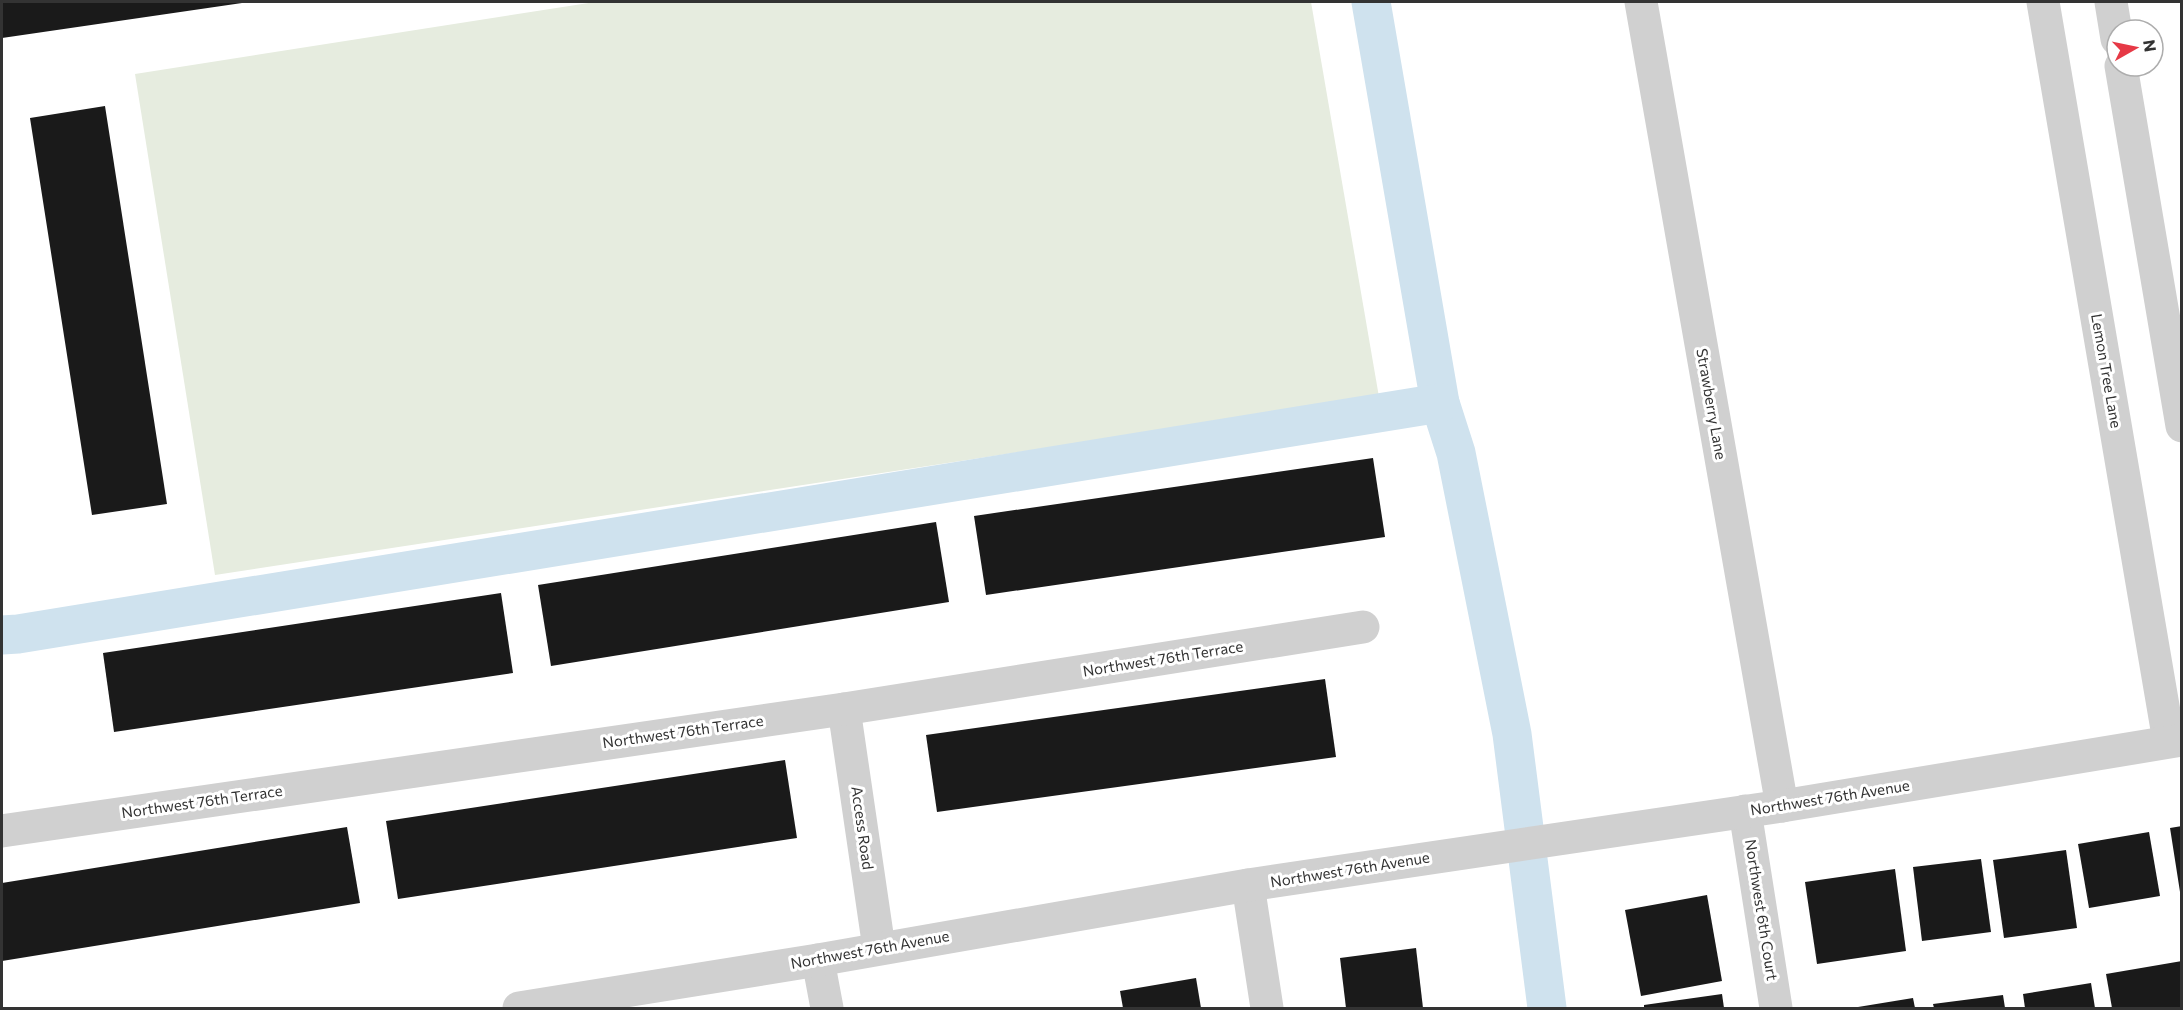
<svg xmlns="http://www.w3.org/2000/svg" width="2183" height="1010" viewBox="0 0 2183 1010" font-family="Commissioner,sans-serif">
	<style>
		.green { fill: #e6ecdf }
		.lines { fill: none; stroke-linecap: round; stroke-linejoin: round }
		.canal { stroke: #cfe2ee; stroke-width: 39 }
		.building { fill: #1a1a1a }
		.minor { stroke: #d0d0d0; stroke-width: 33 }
		.labels { text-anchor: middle; stroke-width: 6; stroke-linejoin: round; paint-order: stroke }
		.street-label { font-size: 15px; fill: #333; stroke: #fff }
	</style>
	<rect width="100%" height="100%" fill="#fff"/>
	<path class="green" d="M595,2H1311L1379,397L215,575L135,74Z"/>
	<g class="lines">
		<g class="canal">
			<path d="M1371,2L1440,403L1456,453L1512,734L1547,1008"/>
			<path d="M2,635L18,634L1440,403"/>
		</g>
	</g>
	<g class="building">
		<path d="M2,2H242V3L2,38Z"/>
		<path d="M105,106L167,504L92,515L30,118Z"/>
		<path d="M1373,458L1385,537L986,595L974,516Z"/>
		<path d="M936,522L949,602L551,666L538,585Z"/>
		<path d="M501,593L513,673L114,732L103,653Z"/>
		<path d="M1325,679L1336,757L937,812L926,735Z"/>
		<path d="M785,760L797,838L398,899L386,821Z"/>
		<path d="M2182,826V892H2180L2170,828Z"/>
		<path d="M347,827L360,903L2,961V883Z"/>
		<path d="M2149,832L2160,896L2089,908L2078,844Z"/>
		<path d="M2066,850L2077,928L2004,938L1993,860Z"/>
		<path d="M1981,859L1991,932L1922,941L1913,867Z"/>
		<path d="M1895,869L1906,951L1817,964L1805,882Z"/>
		<path d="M1707,895L1722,981L1641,996L1625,910Z"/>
		<path d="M1416,948L1423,1008H1346L1340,958Z"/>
		<path d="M2182,961V1008H2112L2106,974Z"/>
		<path d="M1196,978L1201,1008H1123L1120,991Z"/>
		<path d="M2091,983L2095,1008H2025L2023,994Z"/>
		<path d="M1722,994L1724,1008H1644V1005Z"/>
		<path d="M2003,995L2005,1008H1934L1933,1004Z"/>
		<path d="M1913,998L1915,1008H1858V1007Z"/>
	</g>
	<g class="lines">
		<g class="minor">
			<path d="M1641,2L1782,806"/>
			<path d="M2043,2L2169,741"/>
			<path d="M2111,2L2117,39"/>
			<path d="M2121,66L2182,426"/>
			<path d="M844,709L879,948"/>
			<path d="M1745,811L1776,1008"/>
			<path d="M2,831L844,709L1363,627"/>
			<path d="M1248,885L1267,1008"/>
			<path d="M818,960L827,1008"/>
			<path d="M519,1008L818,960L1248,885L1782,806L2182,740"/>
		</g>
	</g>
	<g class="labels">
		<g class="street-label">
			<text transform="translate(2106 371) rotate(80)" y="5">Lemon Tree Lane</text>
			<text transform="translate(1711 404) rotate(80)" y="5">Strawberry Lane</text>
			<text transform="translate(1163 659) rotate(-9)" y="5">Northwest 76th Terrace</text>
			<text transform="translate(683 732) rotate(-8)" y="5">Northwest 76th Terrace</text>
			<text transform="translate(1830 798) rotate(-9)" y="5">Northwest 76th Avenue</text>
			<text transform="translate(202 802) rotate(-8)" y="5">Northwest 76th Terrace</text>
			<text transform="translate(862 828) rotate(82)" y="5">Access Road</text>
			<text transform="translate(1350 870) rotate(-9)" y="5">Northwest 76th Avenue</text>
			<text transform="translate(1761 910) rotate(81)" y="5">Northwest 6th Court</text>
			<text transform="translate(870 950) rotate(-10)" y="5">Northwest 76th Avenue</text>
		</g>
	</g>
	<rect width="2183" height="1010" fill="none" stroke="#333333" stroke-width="6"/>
	<g transform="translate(2135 48) rotate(81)"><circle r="28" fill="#ffffff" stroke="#adadad" stroke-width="1.5"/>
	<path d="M0-4.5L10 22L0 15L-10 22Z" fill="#e63946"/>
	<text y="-9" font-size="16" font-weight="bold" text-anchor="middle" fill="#333333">N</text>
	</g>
</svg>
